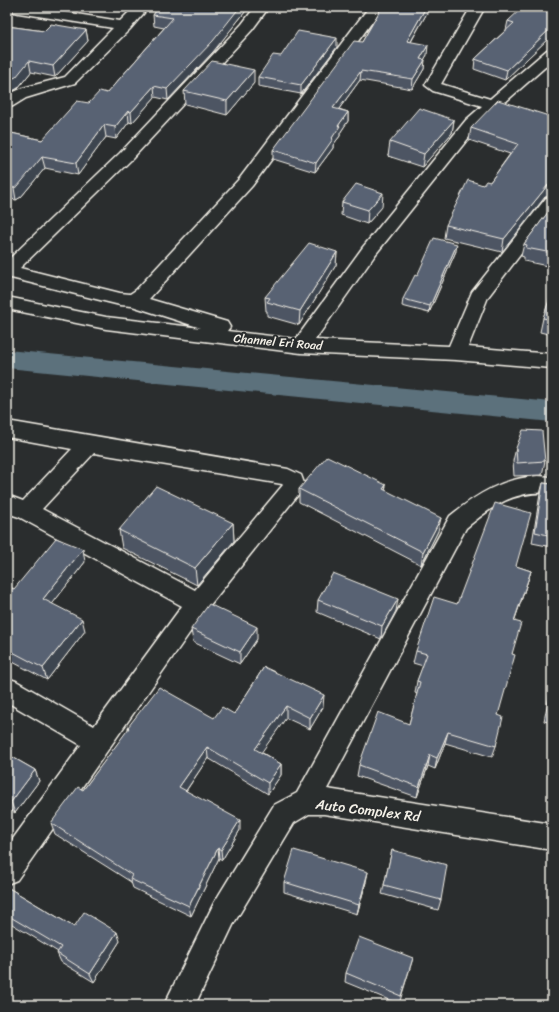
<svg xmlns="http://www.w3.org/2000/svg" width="559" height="1012" viewBox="0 0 559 1012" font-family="Sriracha,sans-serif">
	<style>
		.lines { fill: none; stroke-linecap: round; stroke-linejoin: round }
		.canal { fill: #5b717c; fill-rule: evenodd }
		.minor-casing { stroke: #f4f1e8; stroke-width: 3 }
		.minor { fill: #2a2d2e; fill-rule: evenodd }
		.wall { fill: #4d5463; stroke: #f4f1e8 }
		.shaded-wall { fill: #3e4550; stroke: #f4f1e8 }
		.building { fill: #596273; stroke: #f4f1e8 }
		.labels { text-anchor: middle; stroke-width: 4; stroke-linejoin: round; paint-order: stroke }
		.street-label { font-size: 12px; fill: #f4f1e8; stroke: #2a2d2e }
		.near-street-label { font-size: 14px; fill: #f4f1e8; stroke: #2a2d2e }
	</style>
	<rect width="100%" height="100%" fill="#2a2d2e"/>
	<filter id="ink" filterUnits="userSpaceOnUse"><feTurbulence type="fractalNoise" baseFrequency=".025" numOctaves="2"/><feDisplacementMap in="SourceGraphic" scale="8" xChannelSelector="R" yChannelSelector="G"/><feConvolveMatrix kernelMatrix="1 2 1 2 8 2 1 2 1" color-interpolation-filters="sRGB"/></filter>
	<g filter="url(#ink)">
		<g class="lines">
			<path class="canal" d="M7,350L552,402V422L7,368Z"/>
			<g class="minor-casing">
				<g id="minor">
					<path d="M13,7H33L120,21L134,7H149L130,29L75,83L26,98L13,106L7,108V95L23,88L65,77L113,28L19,13L14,12L12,9Z"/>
					<path d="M255,7H269L252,30L132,159L20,268L120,293L130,294L136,290L240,178L369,7H383L252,186L149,299L227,322L230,327L227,331L296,339L363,247L466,120L482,106L433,91L425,85L471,7H485L441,84L490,99L547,50L552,49V61L478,126L375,255L315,340L449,346L472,292L546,198L552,197V213L488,297L468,347L552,354V368L456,360L301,353L106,329L7,309V297L106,317L201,328L132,306L120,305L7,277V261L120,153L242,24Z"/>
					<path d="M7,421L288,469L301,475L305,486L202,615L17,880L7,884V847L81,745L7,702V678L16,681L94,726L182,606L19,517L7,513V495L23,501L72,449L7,437ZM94,453L282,484L283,485L195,590L42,509Z"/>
					<path d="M538,476L552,477V493C514,490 494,505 466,528L327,789L552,824V850L324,814H309L294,823L234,923L195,1005H164L214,903L274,805L297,793L450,516C477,494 503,478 538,476Z"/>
				</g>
			</g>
			<use href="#minor" class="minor"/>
		</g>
		<g class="wall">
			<path d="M159,7H249L213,52L168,100L155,97L132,123L129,122L116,139L106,137L78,175L45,168L21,197L16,200L7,198V132L42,140L89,103L107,93L164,28L154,26L153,15Z"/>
			<path d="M382,7H428L427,13L411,42L427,55L424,60V69L412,89L360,80L339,109L348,112V121L340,133V136L333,145V148L315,172L273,159V150L362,42Z"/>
			<path d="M552,7V35L505,80L474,69L475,59L506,30L508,21Z"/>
			<path d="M7,26L44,31L86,30L88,41L55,77L31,72L18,88L11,92L7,91Z"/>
			<path d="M337,47L301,94L258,86V77L281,56Z"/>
			<path d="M254,83L227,115L185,104L184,91Z"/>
			<path d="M552,116V196L545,197L502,252L444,238L446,225L483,185L490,182L510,154L469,140L471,128Z"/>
			<path d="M454,120L452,133L422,167L388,156L390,142Z"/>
			<path d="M342,202L382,207L367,224L341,215Z"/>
			<path d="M552,207V267L524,261V257L521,256L524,244Z"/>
			<path d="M456,251L429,313L402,306L403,299Z"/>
			<path d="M337,252L336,265L299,325L267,316V311H266L265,297Z"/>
			<path d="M552,294V335L540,332L543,318Z"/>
			<path d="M516,448L545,461L542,475L514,476L513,461Z"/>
			<path d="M543,483L552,484V547L532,543L540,494Z"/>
			<path d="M386,485L385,490L438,531L421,565L299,502V489Z"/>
			<path d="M233,523L234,541L197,585L122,548L119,530Z"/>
			<path d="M85,562L52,604L85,631L47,680L7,659V586L14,589Z"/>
			<path d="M516,566L531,571L514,621L512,654L498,715L496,746L492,757L445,743L435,769L428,766L417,797L357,776L359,765L409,724L417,694L415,693L417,681L423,666L413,663L416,651L457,604Z"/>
			<path d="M318,600L396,611L381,639L317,612Z"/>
			<path d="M191,629L257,639L240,664L193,642Z"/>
			<path d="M264,667L323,707L310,729L286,718L261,752L281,764V775L268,794L208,758L186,791L240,830L222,860L219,858L191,916L133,888L131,882L55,834L51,823L83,790L128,730V727L214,718L234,714Z"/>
			<path d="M552,681V723L544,721Z"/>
			<path d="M7,754L35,770L39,781L15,813L7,808Z"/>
			<path d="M392,850L441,900L438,910L382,894Z"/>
			<path d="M284,882H366L357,914L284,892Z"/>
			<path d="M7,887L74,927L120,941L94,982L61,962L57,953L58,952L7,921Z"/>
			<path d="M413,958L399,1004L345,982L346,973Z"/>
		</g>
		<g class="shaded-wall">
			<path d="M7,7H12L11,10L7,14Z"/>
			<path d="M240,7H249L213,52L168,100L167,89Z"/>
			<path d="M426,7H428L427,13L406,50L407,41Z"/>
			<path d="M552,27V35L505,80L507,70Z"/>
			<path d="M86,30L88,41L55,77L53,66Z"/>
			<path d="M337,38V47L301,94V85Z"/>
			<path d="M428,45L427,55L419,68L420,59Z"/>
			<path d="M425,60L424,69L412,89L413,79Z"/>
			<path d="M29,61L31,72L18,88L11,92L9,80Z"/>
			<path d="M254,70V83L227,115V101Z"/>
			<path d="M361,71L360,80L333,117V108Z"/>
			<path d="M154,86L155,97L132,123L131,112Z"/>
			<path d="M128,111L129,122L116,139L115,127Z"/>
			<path d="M348,112V121L340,133V136L333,145V148L315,172L316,163L332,138L338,126Z"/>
			<path d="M454,120L452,133L422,167L424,154Z"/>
			<path d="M104,125L106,137L78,175L76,163Z"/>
			<path d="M42,157L45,168L21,197L16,200L14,188Z"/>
			<path d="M552,184V196L545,197L502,252L504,239L548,185Z"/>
			<path d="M383,193L382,207L367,224L368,210Z"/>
			<path d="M457,244L456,251L429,313L430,306Z"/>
			<path d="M337,252L336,265L299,325L300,311Z"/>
			<path d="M386,485L384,498L383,489Z"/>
			<path d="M441,518L438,531L421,565L423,552Z"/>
			<path d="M233,523L234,541L197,585L195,568Z"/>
			<path d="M83,549L85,562L46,612L43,599Z"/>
			<path d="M531,571L510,634L514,621Z"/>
			<path d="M398,599L396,611L381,639L382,626Z"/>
			<path d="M82,619L85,631L47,680L43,668Z"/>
			<path d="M257,627V639L240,664V652Z"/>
			<path d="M324,695L323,707L310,729V718Z"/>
			<path d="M286,706V718L256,760L255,749Z"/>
			<path d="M448,732L445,743L435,769L437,758Z"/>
			<path d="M207,747L208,758L181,798L179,787Z"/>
			<path d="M430,755L428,766L417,797L419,787Z"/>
			<path d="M281,764V775L268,794V783Z"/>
			<path d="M35,770L39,781L15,813L11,802Z"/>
			<path d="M240,820V830L222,860L221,850Z"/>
			<path d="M218,848L219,858L191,916L189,906Z"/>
			<path d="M368,872L366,882L357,914L359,905Z"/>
			<path d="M117,932L120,941L94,982L90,974Z"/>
		</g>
		<g class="building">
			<path d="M159,7H240L213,41L167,89L154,86L131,112L128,111L115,127L104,125L76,163L42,157L18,186L14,188L7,187V132L42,140L77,101L89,103L100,91L107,93L173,18L153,15Z"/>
			<path d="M382,7H426L407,41L428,45L420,59L425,60L413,79L361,71L333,108L348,112L338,126H340L332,138L333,139L316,163L273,150L354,41L362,42Z"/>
			<path d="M523,7H552V27L507,70L475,59L514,23L508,21Z"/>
			<path d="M51,24L86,30L53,66L29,61L16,77L9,80H7V26L44,31Z"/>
			<path d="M298,31L337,38L301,85L258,77L273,55L281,56Z"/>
			<path d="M212,61L254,70L227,101L184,91Z"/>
			<path d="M498,100L552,117V116V165L550,167H552V184L548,185L504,239L446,225L468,180L483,185L486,181L490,182L518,144L471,128Z"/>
			<path d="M419,108L454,120L424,154L390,142Z"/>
			<path d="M356,184L383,193L368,210L342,202Z"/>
			<path d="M552,207V253L526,248L527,245L524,244Z"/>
			<path d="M434,238L457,244L430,306L403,299L415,275L417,276Z"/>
			<path d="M309,243L337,252L300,311L267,302L270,298L265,297Z"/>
			<path d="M551,294H552V320L543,318Z"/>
			<path d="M523,430L542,431L545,461L517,463L516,448Z"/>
			<path d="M327,456L386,485L383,489L441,518L423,552L299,489Z"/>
			<path d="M543,483L552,484V536L535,532Z"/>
			<path d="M156,486L233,523L195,568L119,530Z"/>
			<path d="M495,503L531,513L516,566L531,571L514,621L521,623L512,654L515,655L498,715L503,717L496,746L448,732L437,758L430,755L419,787L359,765L378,712L409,724L420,682L417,681L427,654L416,651L434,597L457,604Z"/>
			<path d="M56,538L83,549L43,599L82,619L43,668L7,649V586L14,589Z"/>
			<path d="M333,573L398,599L382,626L318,600Z"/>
			<path d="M209,604L257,627L240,652L191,629Z"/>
			<path d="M264,667L324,695L310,718L286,706L255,749L281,764L268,783L207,747L179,787L240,820L221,850L218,848L189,906L130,879L132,875L51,823L78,787L83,790L129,728L128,727L159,687L214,718L222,707L234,714Z"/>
			<path d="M552,691V711L548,710Z"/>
			<path d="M7,754L35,770L11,802L7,800Z"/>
			<path d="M294,850L368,872L359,905L284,882Z"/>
			<path d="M392,850L447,865L441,900L384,885Z"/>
			<path d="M7,887L74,927L84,912L117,932L90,974L57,953L61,947L7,915Z"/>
			<path d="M359,937L413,958L401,996L346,973Z"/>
		</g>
	</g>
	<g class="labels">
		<g class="street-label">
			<text transform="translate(278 342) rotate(5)" y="4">Channel Eri Road</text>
		</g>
		<g class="near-street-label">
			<text transform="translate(368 810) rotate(7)" y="5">Auto Complex Rd</text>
		</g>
	</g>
	<rect width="559" height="1012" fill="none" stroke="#2a2d2e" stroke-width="24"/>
	<rect x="12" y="12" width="535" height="988" fill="none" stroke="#f4f1e8" stroke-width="1.5" filter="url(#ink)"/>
</svg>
